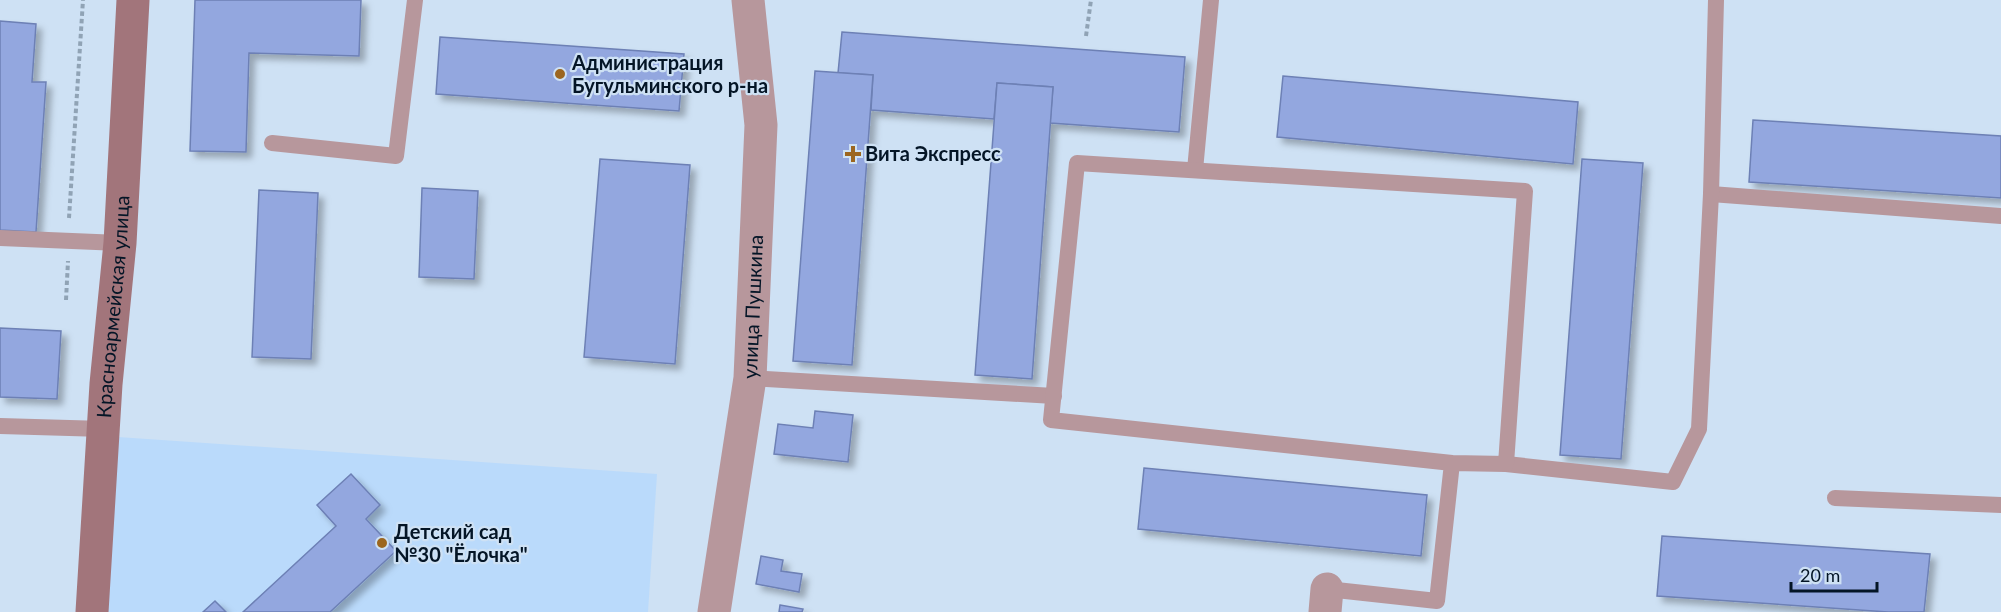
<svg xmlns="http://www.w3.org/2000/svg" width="2001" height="612" viewBox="0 0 2001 612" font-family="Lato,sans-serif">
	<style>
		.built { fill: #badafb }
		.building { fill: #93a7df; stroke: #6d80b5; stroke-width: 1.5; filter: url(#shadow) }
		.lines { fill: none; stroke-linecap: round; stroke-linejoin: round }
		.path { stroke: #90a3b5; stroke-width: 4; stroke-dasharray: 4.5 3; stroke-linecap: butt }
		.lane { stroke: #b7979c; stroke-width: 16 }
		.street { stroke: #b7979c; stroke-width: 33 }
		.secondary { stroke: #a2757b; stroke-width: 33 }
		.poi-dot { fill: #9c661f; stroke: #cee1f4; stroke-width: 2 }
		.labels { text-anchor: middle; stroke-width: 4.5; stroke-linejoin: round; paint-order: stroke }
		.poi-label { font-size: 20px; font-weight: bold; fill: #041526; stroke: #cee1f4; text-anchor: start }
		.street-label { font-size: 20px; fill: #041526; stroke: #cee1f4 }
	</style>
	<defs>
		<filter id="shadow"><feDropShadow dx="5.5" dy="5.5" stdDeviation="3" flood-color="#0004"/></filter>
	</defs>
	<rect width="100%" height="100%" fill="#cee1f4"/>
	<path class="built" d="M118,437L657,474L648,612H106Z"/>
	<g class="building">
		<path d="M195,0H361L359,56L249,53L246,152L190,151Z"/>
		<path d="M0,21L36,24L32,82H46L36,232L0,230Z"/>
		<path d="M842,32L1185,57L1179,132L1050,123L1053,87L997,83L994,119L871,110L873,75L838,73Z"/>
		<path d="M440,37L684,54L679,111L436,94Z"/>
		<path d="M815,71L873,75L852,365L793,361Z"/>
		<path d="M1283,76L1578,102L1573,164L1277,137Z"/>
		<path d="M997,83L1053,87L1032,379L975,375Z"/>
		<path d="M1753,120L2001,136V198L1749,182Z"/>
		<path d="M600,159L690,165L675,364L584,357Z"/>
		<path d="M1582,159L1643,163L1621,459L1560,455Z"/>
		<path d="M422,188L478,191L474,279L419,277Z"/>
		<path d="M259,190L318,193L311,359L252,357Z"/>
		<path d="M0,328L61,331L57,399L0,397Z"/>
		<path d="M815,411L853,415L848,462L774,454L778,424L813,428Z"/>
		<path d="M1144,468L1427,495L1421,556L1138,529Z"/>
		<path d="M351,474L380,505L366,519L396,551L330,612H243L336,526L317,505Z"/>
		<path d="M1662,536L1930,554L1924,612H1888L1657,596Z"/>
		<path d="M761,556L783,560L781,571L802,574L799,592L756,584Z"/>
		<path d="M215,601L226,612H203Z"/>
		<path d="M780,605L803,609L802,612H779Z"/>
	</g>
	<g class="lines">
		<g class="path">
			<path d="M1086,36L1091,0"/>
			<path d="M69,218L83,0"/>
			<path d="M66,300L68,261"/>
		</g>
		<g class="lane">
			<path d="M272,143L396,156L415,0"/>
			<path d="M1195,170L1211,0"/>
			<path d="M1711,194L2001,216"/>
			<path d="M0,238L120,243"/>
			<path d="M750,378L1054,396"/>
			<path d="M0,426L104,429"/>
			<path d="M1506,464L1673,482L1699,429L1711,194L1716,0"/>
			<path d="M1835,498L2001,505"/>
			<path d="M1327,589L1437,601L1452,463L1051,420L1077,163L1525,191L1506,464L1452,463"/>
		</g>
		<g class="street">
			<path id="s1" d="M714,612L750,378L761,125L748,0"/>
			<path d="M1325,612L1327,589"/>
		</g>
		<path class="secondary" id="s2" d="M92,612L106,384L120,243L133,0"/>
	</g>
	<g class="poi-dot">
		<circle cx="560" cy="74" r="6"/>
		<path d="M850 145h6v6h6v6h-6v6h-6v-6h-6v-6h6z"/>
		<circle cx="382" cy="543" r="6"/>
	</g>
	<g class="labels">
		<g class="poi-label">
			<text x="572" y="70">Администрация<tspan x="572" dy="23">Бугульминского р-на</tspan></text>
			<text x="865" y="161">Вита Экспресс</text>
			<text x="394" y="539">Детский сад<tspan x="394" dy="23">№30 "Ёлочка"</tspan></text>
		</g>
		<g class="street-label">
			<text dy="7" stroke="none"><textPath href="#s2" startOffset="306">Красноармейская улица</textPath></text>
			<text dy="7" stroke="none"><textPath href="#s1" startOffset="308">улица Пушкина</textPath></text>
		</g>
	</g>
	<path d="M1791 582v9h86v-9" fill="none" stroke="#041526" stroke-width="3"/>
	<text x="1800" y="582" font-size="18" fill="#041526" stroke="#cee1f4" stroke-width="4.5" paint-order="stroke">20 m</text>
</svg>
